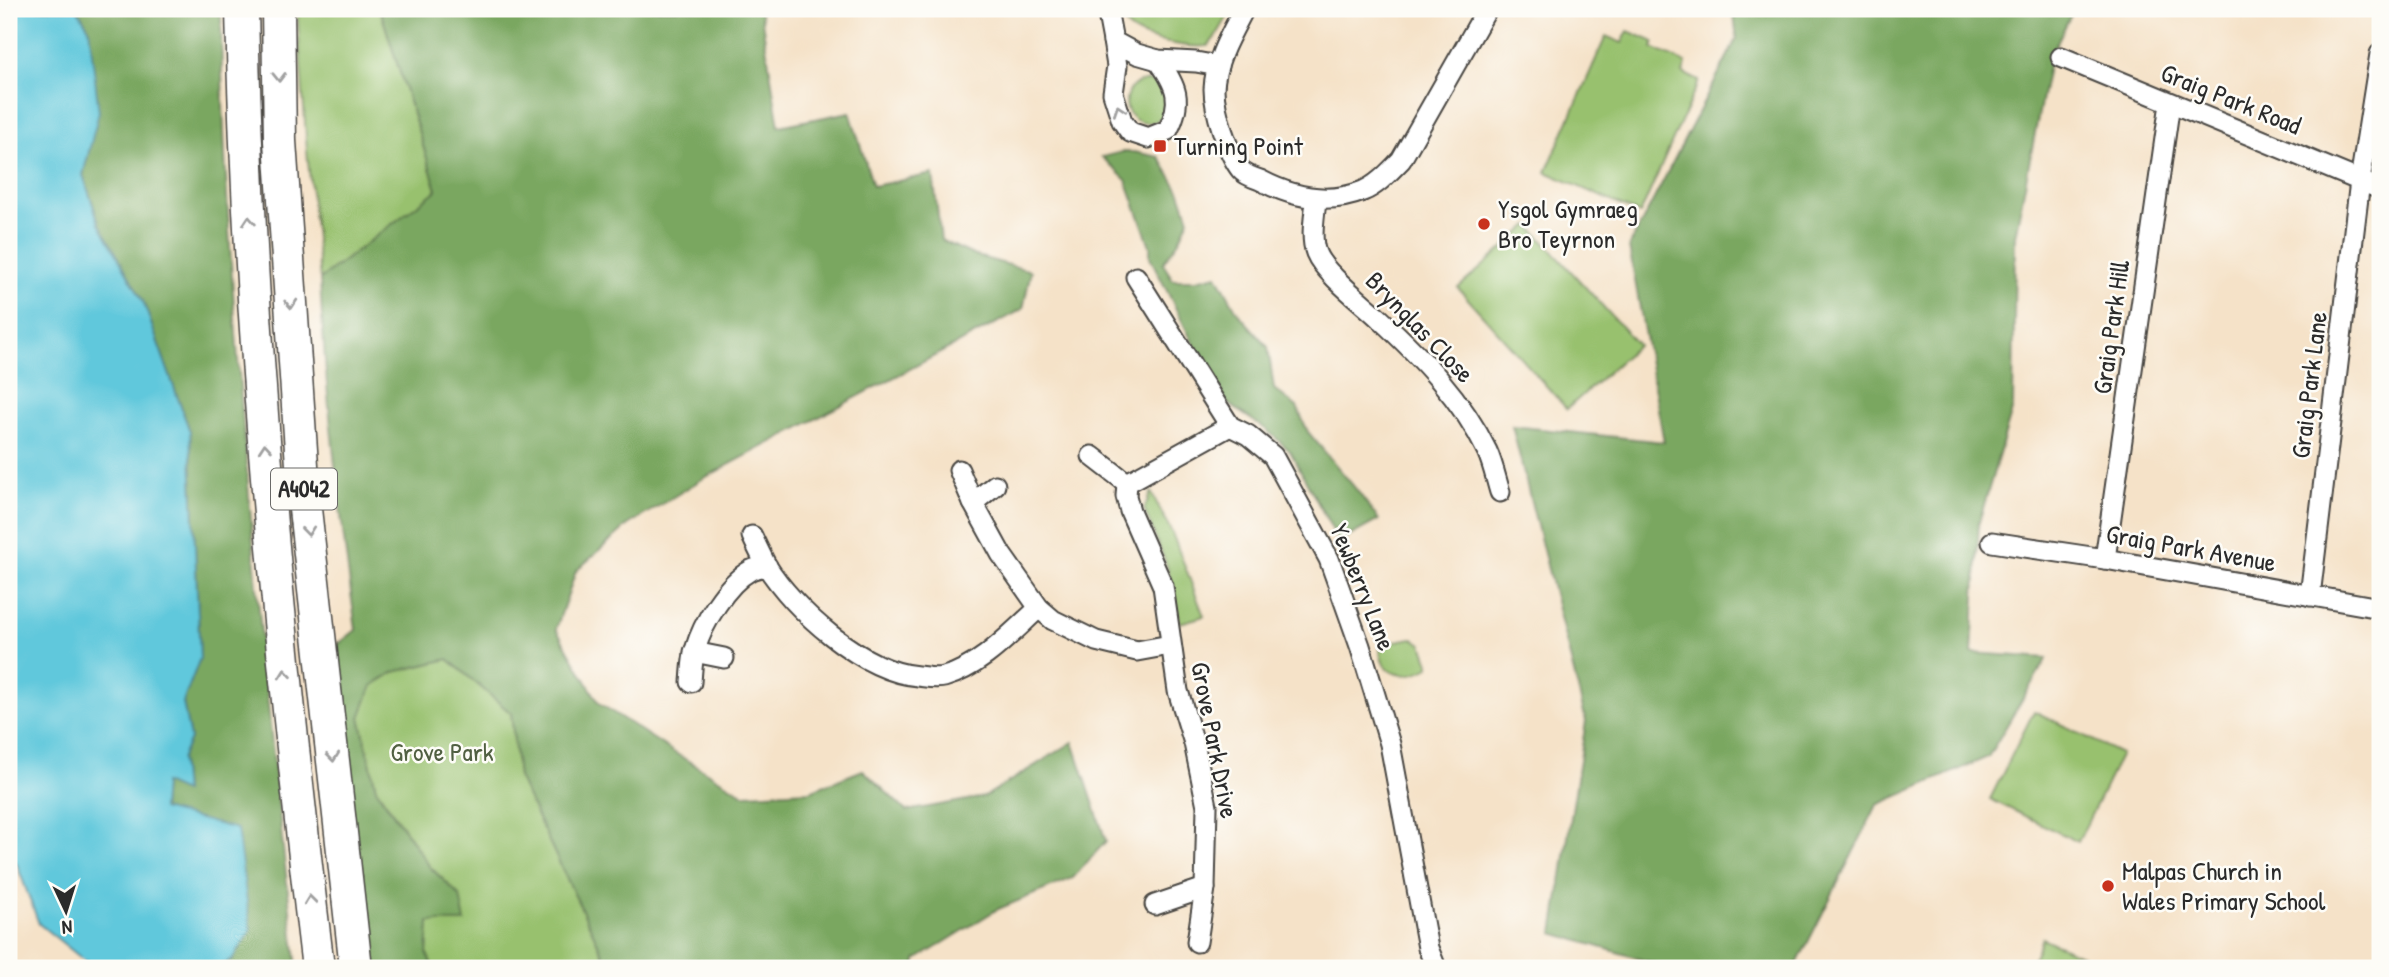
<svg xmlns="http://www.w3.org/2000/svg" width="2389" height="977" viewBox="0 0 2389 977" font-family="'Patrick Hand',sans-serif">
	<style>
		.green { fill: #98c16e; stroke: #62764c; stroke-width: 2 }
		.forest { fill: #7aa761; stroke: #526946; stroke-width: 2 }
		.water { fill: #60c8dc; stroke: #467a84; stroke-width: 2 }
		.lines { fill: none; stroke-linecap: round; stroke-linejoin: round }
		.minor-casing { stroke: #494643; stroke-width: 23 }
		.trunk-casing { stroke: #494643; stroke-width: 35 }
		.minor { stroke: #fff; stroke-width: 19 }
		.trunk { stroke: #fff; stroke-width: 32 }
		.oneway { stroke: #a0a0a0 }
		.poi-dot { fill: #c8321e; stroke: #fdfcf7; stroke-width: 2.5 }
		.labels { text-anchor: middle; stroke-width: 5; stroke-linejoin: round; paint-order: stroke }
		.shield { fill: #fdfcf7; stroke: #6a6a68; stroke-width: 2 }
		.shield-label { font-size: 24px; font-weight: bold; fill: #2b2b2b }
		.street-label { font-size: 26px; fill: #2b2b2b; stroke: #fdfcf7 }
		.poi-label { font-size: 26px; fill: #2b2b2b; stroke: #fdfcf7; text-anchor: start }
		.park-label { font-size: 26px; fill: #516042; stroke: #fdfcf7 }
	</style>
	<rect width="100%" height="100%" fill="#fdfcf7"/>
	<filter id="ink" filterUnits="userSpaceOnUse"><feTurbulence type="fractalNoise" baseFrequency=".0143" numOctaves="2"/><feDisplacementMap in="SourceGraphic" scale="14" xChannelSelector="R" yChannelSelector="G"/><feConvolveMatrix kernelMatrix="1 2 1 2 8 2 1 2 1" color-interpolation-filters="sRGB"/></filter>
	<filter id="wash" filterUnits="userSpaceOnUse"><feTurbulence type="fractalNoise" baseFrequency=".00686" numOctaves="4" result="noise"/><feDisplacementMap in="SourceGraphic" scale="28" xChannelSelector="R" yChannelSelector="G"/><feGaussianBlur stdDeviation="1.57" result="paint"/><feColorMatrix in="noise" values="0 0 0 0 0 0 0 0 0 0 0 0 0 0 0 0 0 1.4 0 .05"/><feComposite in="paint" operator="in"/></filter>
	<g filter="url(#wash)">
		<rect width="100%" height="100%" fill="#f5e2c8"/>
		<g class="green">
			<path d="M297,9H380L437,190L320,279L307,151Z"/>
			<path d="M1121,9H1232L1217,35L1208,46C1189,48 1139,41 1126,25C1123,21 1122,13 1121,9Z"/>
			<path d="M1628,31L1654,42L1652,48L1686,63L1683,73L1699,81L1640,214L1546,172L1606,36L1622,43Z"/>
			<circle cx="1147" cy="102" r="21"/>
			<path d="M1529,225L1638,345L1567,409L1458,288Z"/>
			<path d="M1151,492L1172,533L1204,616L1180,623L1167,566L1144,509Z"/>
			<path d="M1412,638L1422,644L1429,663V667C1407,680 1380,678 1380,647L1384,643Z"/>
			<path d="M448,659L511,713L518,777L608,964L614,968H514L511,963V968H433L427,954L429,922L460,896L430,867L376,788L360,717L372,686L394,672Z"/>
			<path d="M2034,711L2121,754L2078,842L1990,799Z"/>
			<path d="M2042,938L2083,956L2077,968H2029Z"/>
		</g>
		<g class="forest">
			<path d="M77,9H221C222,155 233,301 245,447C259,621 276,795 297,968H215L233,960L162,810L164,783L184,791L181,759L190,739L183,702L200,658L190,432L143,301L99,223L83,175L89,146V28Z"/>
			<path d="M380,9H760L779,126L850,112L873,186L933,174L941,240L973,255L1031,271L1023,309L704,478L628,525L576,571L556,629L599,703L675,753L744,794L810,791L863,770L906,811L984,797L1073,742L1106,841L1073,878L996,910L916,960L915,968H614L608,964L518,777L511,713L448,659L394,672L372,686L360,717L376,789L430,867L460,896L465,922H429L427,954L433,968H373L350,808L337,645L356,630C340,513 325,397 320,279L437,190Z"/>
			<path d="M1733,9H2074L2050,56L2015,236L2013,407L1979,522L1972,653L2047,658L1988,757L1877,805L1795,968H1670L1553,933L1586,721L1512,426L1664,442L1629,247L1737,38Z"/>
			<path d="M1122,152H1134L1159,157L1180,192L1189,219L1179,241L1163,263L1173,280H1196L1217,275L1238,313L1268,347L1274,389L1297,407L1308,432L1356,489L1379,520L1339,542L1290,451L1267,430L1227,403L1192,341L1150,257V246L1126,180L1102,157Z"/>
		</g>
		<path class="water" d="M9,9H77L89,28L99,112L83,175L99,223L143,301L190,432L200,658L183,702L190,739L181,759L184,792L164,783L162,809L237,829L251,930L232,960L215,968H154L148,965H90L39,924L16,862L9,866Z"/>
	</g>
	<g filter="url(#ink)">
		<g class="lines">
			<g class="minor-casing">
				<g id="minor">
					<path d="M1107,9L1113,41L1137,54L1158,60L1196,62L1218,66"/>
					<path d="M1244,9C1231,34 1215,60 1214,89C1214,110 1228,154 1241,170C1245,175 1254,178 1260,180C1292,197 1328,205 1363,191C1378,185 1390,171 1401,160L1487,9"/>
					<path d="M1113,41L1117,66L1113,93L1122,121L1130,132L1148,138L1168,130C1183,101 1177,86 1158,60"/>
					<path d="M2061,57L2380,189"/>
					<path d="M1316,199C1315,215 1310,237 1316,253C1324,273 1362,302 1379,318C1421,357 1462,399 1487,451C1493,464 1496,479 1500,492"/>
					<path d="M1136,277L1230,426L1248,435L1273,456L1329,559L1360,646L1390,744L1428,948L1436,968"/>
					<path d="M1092,456L1127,483"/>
					<path d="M959,470L973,503L1001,554L1039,608L1053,620L1096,641L1137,651L1170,645"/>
					<path d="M973,503L995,485"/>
					<path d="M752,536C756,545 761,555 766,565C794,610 863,672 918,676C926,677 937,679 944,677C981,667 1012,632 1039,608"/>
					<path d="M1992,542L2105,559L2380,608"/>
					<path d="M2105,559L2170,103"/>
					<path d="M2310,596L2360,181L2380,54"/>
					<path d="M694,652L724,658"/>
					<path d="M691,682C692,672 692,660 695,650C703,623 726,584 751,570C756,568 762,567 767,566"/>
					<path d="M1155,905L1205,888"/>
					<path d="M1197,942L1205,888L1207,806L1194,743L1178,691L1163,586L1130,511L1126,496L1127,483L1230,426"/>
				</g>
			</g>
			<g class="trunk-casing">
				<g id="trunk">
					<path d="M242,9C248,330 280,650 318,968"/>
					<path d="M278,9L280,141L305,509L356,968"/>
				</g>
			</g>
			<use href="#minor" class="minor"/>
			<use href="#trunk" class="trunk"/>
		</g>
		<defs><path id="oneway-chevron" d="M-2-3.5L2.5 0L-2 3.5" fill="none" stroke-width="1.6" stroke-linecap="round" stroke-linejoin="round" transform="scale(1.75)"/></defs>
		<g class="oneway">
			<use href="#oneway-chevron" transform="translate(279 77) rotate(89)"/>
			<use href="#oneway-chevron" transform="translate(1119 110) rotate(-109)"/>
			<use href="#oneway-chevron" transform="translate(249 221) rotate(-94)"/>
			<use href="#oneway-chevron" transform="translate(291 304) rotate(86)"/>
			<use href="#oneway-chevron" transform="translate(265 448) rotate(-95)"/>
			<use href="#oneway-chevron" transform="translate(308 531) rotate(84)"/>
			<use href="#oneway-chevron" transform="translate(285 674) rotate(-96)"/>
			<use href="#oneway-chevron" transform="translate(333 757) rotate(84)"/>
			<use href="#oneway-chevron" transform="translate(310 900) rotate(-97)"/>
		</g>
	</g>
	<g class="poi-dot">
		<rect x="1153" y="139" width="14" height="14" rx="3.5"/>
		<circle cx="1484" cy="224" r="7"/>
		<circle cx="2108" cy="886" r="7"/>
	</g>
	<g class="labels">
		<rect class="shield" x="271" y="468.5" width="66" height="41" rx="5"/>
		<g class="shield-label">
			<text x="304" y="497">A4042</text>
		</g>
		<g class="street-label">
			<text transform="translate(2231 99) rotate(22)" y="9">Graig Park Road</text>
			<text transform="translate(1420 327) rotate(46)" y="9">Brynglas Close</text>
			<text transform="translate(2111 327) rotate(-82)" y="9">Graig Park Hill</text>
			<text transform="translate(2309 385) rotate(-83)" y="9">Graig Park Lane</text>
			<text transform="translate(2191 548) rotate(10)" y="9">Graig Park Avenue</text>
			<text transform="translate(1363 587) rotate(68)" y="9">Yewberry Lane</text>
			<text transform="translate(1215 740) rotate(79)" y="9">Grove Park Drive</text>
		</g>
		<g class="poi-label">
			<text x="1174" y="155">Turning Point</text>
			<text x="1498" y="218">Ysgol Gymraeg<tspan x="1498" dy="30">Bro Teyrnon</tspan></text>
			<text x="2122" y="880">Malpas Church in<tspan x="2122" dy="30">Wales Primary School</tspan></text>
		</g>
		<g class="park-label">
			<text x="442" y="761">Grove Park</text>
		</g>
	</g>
	<rect width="2389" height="977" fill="none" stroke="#fdfcf7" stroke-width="35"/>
	<g transform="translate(66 911) rotate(176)" stroke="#fdfcf7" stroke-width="5" paint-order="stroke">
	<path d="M0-5L12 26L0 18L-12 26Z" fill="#2b2b2b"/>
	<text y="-10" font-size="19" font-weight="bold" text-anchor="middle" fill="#2b2b2b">N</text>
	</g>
</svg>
